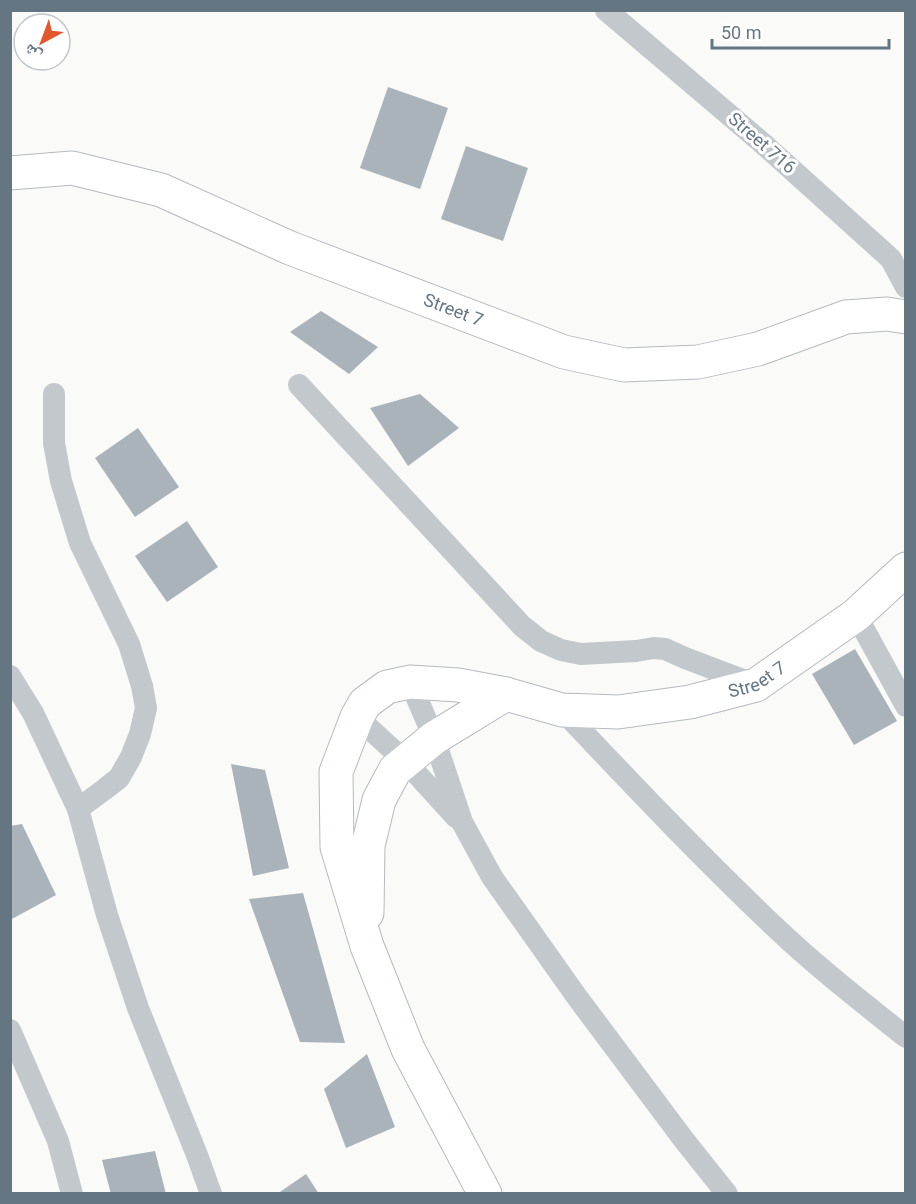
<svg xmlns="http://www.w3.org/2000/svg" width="916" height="1204" viewBox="0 0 916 1204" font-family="Roboto,'Noto Naskh Arabic',sans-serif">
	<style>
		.building { fill: #aab3b9 }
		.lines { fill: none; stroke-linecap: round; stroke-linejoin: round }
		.primary-casing { stroke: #b5babe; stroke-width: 35 }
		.street { stroke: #c3c8cc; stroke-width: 22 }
		.primary { stroke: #fff; stroke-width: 33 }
		.labels { text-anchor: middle; stroke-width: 6; stroke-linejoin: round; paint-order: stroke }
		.street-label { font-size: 18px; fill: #657683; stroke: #fff }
	</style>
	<rect width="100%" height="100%" fill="#fafaf8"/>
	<g class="building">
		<path d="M388,87L448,108L420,189L360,168Z"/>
		<path d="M466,146L528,168L503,241L441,219Z"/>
		<path d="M321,311L378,347L349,374L290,332Z"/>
		<path d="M420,394L459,428L408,466L370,408Z"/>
		<path d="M138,428L179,487L135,517L95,458Z"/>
		<path d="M187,521L218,567L167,602L135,556Z"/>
		<path d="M855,649L897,721L854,745L812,674Z"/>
		<path d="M231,764L265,770L289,868L253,876Z"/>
		<path d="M22,824L56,895L10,920V826Z"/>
		<path d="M303,893L345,1043L300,1042L249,899Z"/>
		<path d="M367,1054L395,1127L346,1148L324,1089Z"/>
		<path d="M155,1151L166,1194H111L102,1160Z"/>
		<path d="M306,1174L319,1194H277Z"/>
	</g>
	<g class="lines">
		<g class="primary-casing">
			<g id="primary">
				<path id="s1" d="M10,173L72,168L161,190L290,248L564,352L624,365L698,362L758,349L846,317L887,314L906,317"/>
				<path d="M367,913L368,846L379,800L395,770L434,738L506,694"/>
				<path id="s2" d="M485,1194L408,1049L367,946L337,847L336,772L357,717L365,703L387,687L410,682L458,685L506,694L562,710L618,712L690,702L756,685L856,615L906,569"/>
			</g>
		</g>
		<g class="street">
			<path d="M606,10L760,141L891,259L906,287"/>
			<path d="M299,385L522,626L541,641L561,650L581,654L636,651L654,648L665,649L685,658L756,685"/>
			<path d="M54,394V443L61,481L80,543L129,644L142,686L146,708L140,734L131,757L119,778L105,789L78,809"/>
			<path d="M856,615L906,706"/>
			<path d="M10,676L33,713L78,809L107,915L138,1008L197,1155L211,1194"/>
			<path d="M410,682L434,738L462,822L492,877L577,997L684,1140L727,1194"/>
			<path d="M562,710C632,784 702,858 776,928C817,967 862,1002 906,1037"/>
			<path d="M357,717L406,762L456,817"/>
			<path d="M10,1030L58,1141L72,1194"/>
		</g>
		<use href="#primary" class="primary"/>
	</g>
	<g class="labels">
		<g class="street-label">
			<text transform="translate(762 143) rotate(41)" y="6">Street 716</text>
			<text dy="6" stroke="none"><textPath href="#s1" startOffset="470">Street 7</textPath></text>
			<text dy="6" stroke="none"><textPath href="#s2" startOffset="934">Street 7</textPath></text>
		</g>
	</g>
	<rect width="916" height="1204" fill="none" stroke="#657683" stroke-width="24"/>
	<g transform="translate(42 42) rotate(221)"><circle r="28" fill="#ffffff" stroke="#c1c8cd" stroke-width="1.5"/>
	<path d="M0-4.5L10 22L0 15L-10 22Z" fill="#e4572e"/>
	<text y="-9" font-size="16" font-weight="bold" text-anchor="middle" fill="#657683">ش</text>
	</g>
	<path d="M712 39v9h177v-9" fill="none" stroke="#657683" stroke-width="3"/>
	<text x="721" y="39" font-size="18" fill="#657683" stroke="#ffffff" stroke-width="4.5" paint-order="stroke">50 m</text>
</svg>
